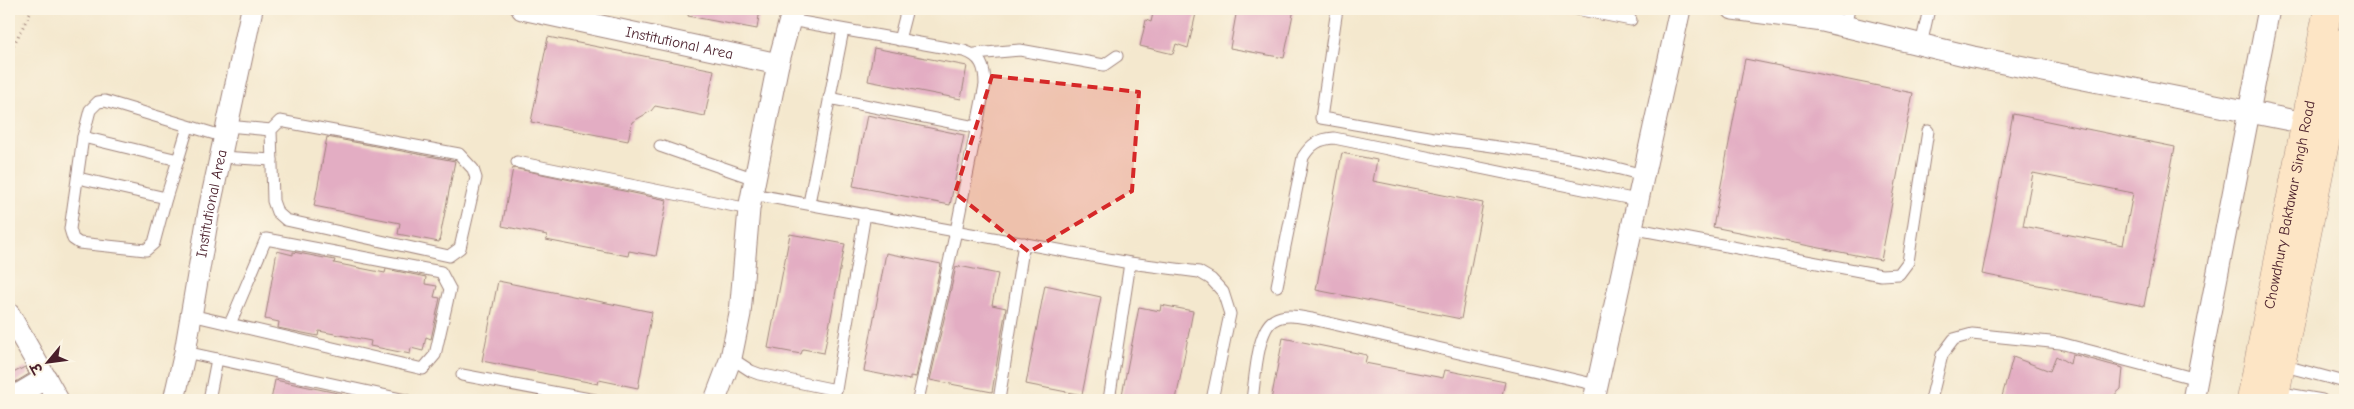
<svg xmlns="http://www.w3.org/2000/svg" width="2354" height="409" viewBox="0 0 2354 409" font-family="'Comic Neue','Playpen Sans Deva',sans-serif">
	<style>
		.building { fill: #e3adc3; fill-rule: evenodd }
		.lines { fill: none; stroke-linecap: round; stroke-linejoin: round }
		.lane-casing { stroke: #9f847c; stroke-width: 13 }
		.street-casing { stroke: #9f847c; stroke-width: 23 }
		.secondary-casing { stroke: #9f847c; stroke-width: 29 }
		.path { stroke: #9f847c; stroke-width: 3; stroke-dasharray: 1 4; stroke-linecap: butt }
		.lane { stroke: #fff; stroke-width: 11 }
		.street { stroke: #fff; stroke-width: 21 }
		.secondary { stroke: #fde5c5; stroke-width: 28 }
		.marked { fill: #d62828; fill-opacity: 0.2; stroke: #d62828; stroke-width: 4; stroke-dasharray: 10 6; stroke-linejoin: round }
		.labels { text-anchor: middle; stroke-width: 4; stroke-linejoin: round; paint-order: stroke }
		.street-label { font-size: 15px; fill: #4a1f2b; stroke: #fcf5e5 }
	</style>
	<rect width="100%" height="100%" fill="#fcf5e5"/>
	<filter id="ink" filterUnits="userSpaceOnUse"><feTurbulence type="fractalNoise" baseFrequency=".02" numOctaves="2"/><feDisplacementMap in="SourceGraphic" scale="10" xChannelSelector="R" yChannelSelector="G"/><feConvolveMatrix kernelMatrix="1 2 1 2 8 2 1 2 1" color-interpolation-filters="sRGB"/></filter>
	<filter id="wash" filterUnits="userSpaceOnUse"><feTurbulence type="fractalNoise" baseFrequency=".0096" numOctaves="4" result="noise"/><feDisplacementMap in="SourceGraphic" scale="20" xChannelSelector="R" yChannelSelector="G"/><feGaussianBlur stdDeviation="1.12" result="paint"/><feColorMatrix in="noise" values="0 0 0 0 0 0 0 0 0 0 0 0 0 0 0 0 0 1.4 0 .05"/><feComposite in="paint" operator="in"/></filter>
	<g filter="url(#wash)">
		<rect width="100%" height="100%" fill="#f4e8ce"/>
		<g id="blocks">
			<g class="building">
				<path d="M689,9H760L757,29L688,16Z"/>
				<path d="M1154,9H1197L1188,48L1176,44L1173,54L1140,46L1146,20L1151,22Z"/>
				<path d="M1237,9H1294L1284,58L1230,48Z"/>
				<path d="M548,37L714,70L705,116L655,106L651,111L632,122L628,141L531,122Z"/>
				<path d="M874,48L967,66L961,99L868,81Z"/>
				<path d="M1745,59L1913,93L1881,260L1713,227Z"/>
				<path d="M2013,114L2175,147L2144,306L1982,274ZM2033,173L2133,193L2123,245L2023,226Z"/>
				<path d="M867,115L964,135L950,205L853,186Z"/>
				<path d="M327,137L455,161L439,242L398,234L400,223L314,206Z"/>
				<path d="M1342,153L1377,160L1373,181L1483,203L1461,319L1316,290Z"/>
				<path d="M513,168L667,200L656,256L629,251L628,256L546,240L547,235L502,226Z"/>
				<path d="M790,234L845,244L824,353L803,349L801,354L768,348Z"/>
				<path d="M277,251L293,255V252L335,260L334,263L385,273L386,269L426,277L425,284L437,286L434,297L440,298L431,339L426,337L423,351L411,348L410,354L370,346L371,341L319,331L318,336L278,328L279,322L265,319Z"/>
				<path d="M886,253L941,264L916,377L910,376V380L864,371Z"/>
				<path d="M959,266L998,274L992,305L1006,308L992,392L930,380L956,267L959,268Z"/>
				<path d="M498,281L652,312L638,388L599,380L598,384L482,361Z"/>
				<path d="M1045,285L1101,297L1082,395L1026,384Z"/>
				<path d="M1161,305L1193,311L1176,400H1121L1139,307L1160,311Z"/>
				<path d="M1283,338L1367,355L1365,363L1443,378L1445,370L1505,382L1501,400H1271Z"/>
				<path d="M2072,354L2123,368L2121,389L2109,400H2001L2013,357L2050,371L2056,356L2070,364Z"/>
				<path d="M25,367L29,374L9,386V375Z"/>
				<path d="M275,380L342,394V400H271Z"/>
			</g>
		</g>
	</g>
	<g filter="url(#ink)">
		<use href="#blocks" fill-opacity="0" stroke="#9f847c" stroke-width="1"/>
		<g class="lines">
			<g class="lane-casing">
				<g id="lane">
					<path d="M1337,9L1321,118C1363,125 1406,134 1448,140C1514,149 1579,157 1643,175"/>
					<path d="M1576,9L1631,20"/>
					<path d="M790,20L964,51C981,56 985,67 985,85L956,231L918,400"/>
					<path d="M1845,27L1849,9"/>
					<path d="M899,40L907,9"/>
					<path d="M1921,45L1929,9"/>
					<path d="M975,54L1020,50L1104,65L1117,56"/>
					<path d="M829,98L975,127"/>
					<path d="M280,121L459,154L473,169L476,178L460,248L449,256L286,220L277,212L273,201L271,130Z"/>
					<path d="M228,126L271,130"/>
					<path d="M83,137L178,160L188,127"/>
					<path d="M660,146L755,179"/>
					<path d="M221,157L272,160"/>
					<path d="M517,162L749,209"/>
					<path d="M78,178L166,198L178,160"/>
					<path d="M752,194L1130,263L1199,272L1211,279L1223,292L1230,314L1212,400"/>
					<path d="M166,198L154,243L146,250L79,243L73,239L70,229L83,137L90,110L98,102L105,101L225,137"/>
					<path d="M809,203L843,30"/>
					<path d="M1631,228L1881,275L1899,274L1908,262L1928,131"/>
					<path d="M1277,286L1303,157C1311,144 1319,139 1334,138L1637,200"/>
					<path d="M191,315L423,369L435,355L450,289L441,272L266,239L230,324"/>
					<path d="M185,352L406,400"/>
					<path d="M731,358L751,371L759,374L836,390L865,214"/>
					<path d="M2281,365L2345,382"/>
					<path d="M462,375L595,400"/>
					<path d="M2276,392L2322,400"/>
					<path d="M209,400L217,359"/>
					<path d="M999,400L1024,243"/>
					<path d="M1109,400L1130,263"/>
					<path d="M1252,400C1255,381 1257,329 1274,320C1285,313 1300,317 1312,319L1597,385"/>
					<path d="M1931,400L1942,355L1954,339L1972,334L2060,343L2197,379"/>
				</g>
			</g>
			<g class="street-casing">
				<g id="street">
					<path id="s1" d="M522,9L778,64"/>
					<path d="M1733,9L1823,21L1973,57L2305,123"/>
					<path d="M9,314L58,400"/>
					<path d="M9,400L46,378"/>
					<path id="s2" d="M174,400L185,352L209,210L252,9"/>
					<path d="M715,400L731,358L740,314L749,209L778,64L793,9"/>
					<path d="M1594,400L1680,9"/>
					<path d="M2193,400L2269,9"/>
				</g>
			</g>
			<g class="secondary-casing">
				<g id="secondary">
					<path id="s3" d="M2251,400L2328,9"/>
					<path d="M2274,400L2345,42"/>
				</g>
			</g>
			<path class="path" d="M9,54L32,9"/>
			<use href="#lane" class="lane"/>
			<use href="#street" class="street"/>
			<use href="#secondary" class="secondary"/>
		</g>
	</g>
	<path class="marked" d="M992,76L1139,92L1132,191L1029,252L955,193Z"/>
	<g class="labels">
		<g class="street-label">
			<text dy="5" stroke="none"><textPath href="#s1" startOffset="161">Institutional Area</textPath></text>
			<text dy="5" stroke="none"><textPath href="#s2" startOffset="200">Institutional Area</textPath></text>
			<text dy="5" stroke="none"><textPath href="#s3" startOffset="199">Chowdhury Baktawar Singh Road</textPath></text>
		</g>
	</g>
	<rect width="2354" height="409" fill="none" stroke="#fcf5e5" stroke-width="30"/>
	<g transform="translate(48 362) rotate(241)" stroke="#fcf5e5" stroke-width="4" paint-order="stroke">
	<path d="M0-4L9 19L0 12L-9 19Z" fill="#4a1f2b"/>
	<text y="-8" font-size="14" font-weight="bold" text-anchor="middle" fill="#4a1f2b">उ</text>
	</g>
</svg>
